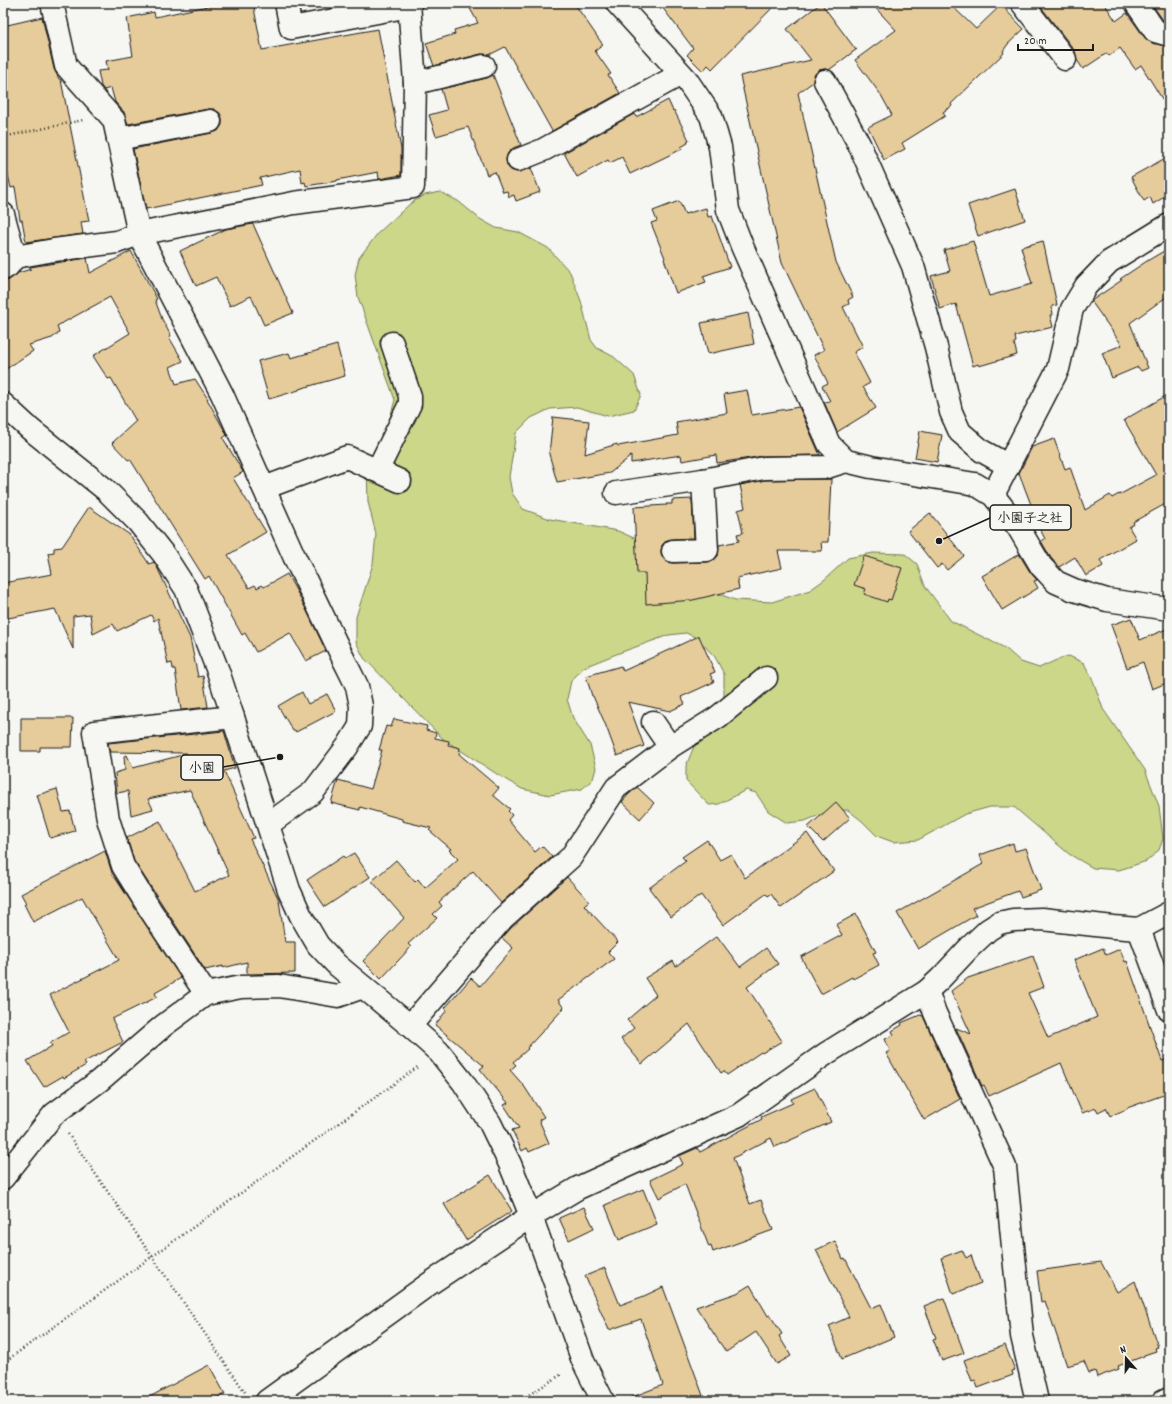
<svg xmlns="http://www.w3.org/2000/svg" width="1172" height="1404" viewBox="0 0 1172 1404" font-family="Dekko,'Klee One',sans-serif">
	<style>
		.green { fill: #ccd78a; stroke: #747a53 }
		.building { fill: #e6cc9b; stroke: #1c1c1c }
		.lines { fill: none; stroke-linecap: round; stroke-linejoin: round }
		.minor-casing { stroke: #1c1c1c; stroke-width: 25 }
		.path { stroke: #1c1c1c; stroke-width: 2.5; stroke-dasharray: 1 3; stroke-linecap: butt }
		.minor { stroke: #f6f6f2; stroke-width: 22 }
		.leader { fill: none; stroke: #1c1c1c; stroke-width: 1.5 }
		.callout-dot { fill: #1c1c1c; stroke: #f6f6f2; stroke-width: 1.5 }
		.callout { fill: #f6f6f2; stroke: #1c1c1c; stroke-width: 1.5 }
		.callout-label { font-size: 13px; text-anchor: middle; font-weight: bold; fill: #1c1c1c }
	</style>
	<rect width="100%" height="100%" fill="#f6f6f2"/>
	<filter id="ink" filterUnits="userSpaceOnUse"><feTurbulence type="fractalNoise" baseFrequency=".025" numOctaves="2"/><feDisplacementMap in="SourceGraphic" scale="8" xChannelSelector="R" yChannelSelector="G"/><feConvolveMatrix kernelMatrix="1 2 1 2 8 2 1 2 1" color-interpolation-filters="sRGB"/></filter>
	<g filter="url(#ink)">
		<path class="green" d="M440,192L458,201L480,219L496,228L518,232L548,248L570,272L581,301L591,340L597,348L614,357L634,375L641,395L634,410L608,416L577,407L550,409L531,418L516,433L509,477L512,493L523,509L550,519L618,531L661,550L689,576L711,591L735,600L772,602L810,590L824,580L848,558L873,553L905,554L917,564L925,586L951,621L1005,648L1021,662L1039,668L1061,658L1069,656L1084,663L1094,683L1103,709L1145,770L1159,806L1163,839L1159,850L1147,861L1119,870L1093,868L1069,854L1014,807H990L965,814L918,840L893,842L877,836L862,821L848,810L829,811L805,821L787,823L768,811L756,793L746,790L719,804L709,805L686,781V766L695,744L720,720L724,694V674L715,657L697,638L686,633L669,635L619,653L584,667L571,681L567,699L573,718L590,745L596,768L593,779L582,789L550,795L522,789L503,778L443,739L364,658L356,642V617L373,564L376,534L368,502L367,467L388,425L395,400L358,297L355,275L359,258L378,233L411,203L425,195Z"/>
		<g class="building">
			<path d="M222,3H253L262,50L378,29L401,149V175L379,179L378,172L337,180V181L306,186L305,182L302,183L300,169L260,178L262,185L146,209L133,149L212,133L218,131L222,125V118L220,113L214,109H208L128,124L124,112L115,102L111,88L104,90L101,86L98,71L108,70L106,61L133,56L127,18L154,12L155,17Z"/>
			<path d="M467,3H574L603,45L595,51L611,74L608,75L620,93L552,131L505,47L489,55L481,54L434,66L426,43L455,34L454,30L478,23Z"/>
			<path d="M659,3H777L712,69L708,65L703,71L687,55L693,48Z"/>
			<path d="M821,3L856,50L857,49L829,70L825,69L819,70L814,75L813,82L798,93L836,262L853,297L848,300L849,304L843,307L863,347L854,352L870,383L863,387L876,408L837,432L824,402L830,401L822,386L828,383L814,355L824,350L782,263L740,76L811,60L787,29Z"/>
			<path d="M871,3H949L976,29L1001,5L1024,29L1008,44L1003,51L1004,53L951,104L952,106L943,112L945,116L902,143L905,149L884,160L868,127L892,115L881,95L855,60L896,30Z"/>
			<path d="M1038,3H1104L1116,21L1127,13L1145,38L1152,43L1169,47V110L1141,65L1135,69L1120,48L1109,56L1107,53L1083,69L1077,60L1075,51Z"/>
			<path d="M1151,3H1169V22L1163,20Z"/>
			<path d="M42,17L54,69L59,79L61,80L89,221L81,222L83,234L26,242L22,220H20L15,187L11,188L3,154V26Z"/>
			<path d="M493,75L521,145L513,148L508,153L506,159L507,165L511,170L517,172L531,168L540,192L516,201L514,195L509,197L507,191L503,192L495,172L487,175L468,127L436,136L429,115L447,110L441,89L487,78Z"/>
			<path d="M668,100L673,111L674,110L689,140L687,141L688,143L681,147L682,149L630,174L622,157L610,163L608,160L577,177L564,153L634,114L636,117Z"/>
			<path d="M1169,156V194L1153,204L1150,197L1144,201L1131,177Z"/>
			<path d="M1015,189L1025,220L978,236L968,205Z"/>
			<path d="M679,201L685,214L706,208L708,217L712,216L730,267L703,276L706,282L676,293L664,259L665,258L651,223L657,221L653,211Z"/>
			<path d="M253,224L293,313L264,325L251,296L230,306L216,277L196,286L180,251L226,229Z"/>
			<path d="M973,241L989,296L1032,284L1021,247L1043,241L1057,305L1052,306L1053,315H1050L1053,327L1015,336L1016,342L1014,343L1017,355L979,366L978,364L973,366L956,304L940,309L931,276L950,271L944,250Z"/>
			<path d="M1169,248V295L1130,323L1148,368L1141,371L1138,367L1112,378L1102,353L1122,345L1091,301L1122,280L1120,279L1147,261Z"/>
			<path d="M131,251L157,299L155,300L162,319L171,336L169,337L183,361L170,367L176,384L195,379L208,399H207L227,435L223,438L243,472L233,478L266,532L228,555L249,588L255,585L257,588L262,585L264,587L287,574L304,605L326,651L306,661L290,633L256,652L245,633L242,635L209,576L205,579L130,459L128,460L112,443L136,421L111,378L108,379L93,356L130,333L110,297L57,326L59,333L52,338L29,345L33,351L3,371V281L9,280L18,273L31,269L30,267L87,258L90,273Z"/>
			<path d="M748,313L754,344L708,354L701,323Z"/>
			<path d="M337,345L345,376L299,389V390L269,399L258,361L289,353L291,358Z"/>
			<path d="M747,390L752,415L799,407L820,455L764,456L717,463L716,455L682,461L681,455L631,463V456L610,473L557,482L549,454L553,417L589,421L585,454L617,444L618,446L678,435L676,422L727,413L724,394Z"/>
			<path d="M1169,394V502L1133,522L1134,524L1129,527L1136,539L1100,560L1103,566L1086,576L1075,557L1059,567L1051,558L1041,541L1045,539L1041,531L1019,473L1032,447L1054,439L1065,469L1070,467L1085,510L1110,495L1112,498L1119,494V495L1156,475L1124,420Z"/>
			<path d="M920,431L942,435L937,462L915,458Z"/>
			<path d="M831,479L828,542H821L822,551H778L782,568L737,578L739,589L693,600L646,604L645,573H637L634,507L667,505L666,504H672V500L692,499L694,538L673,539L667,540L662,545L661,552L662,557L667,562L673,563L707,562L713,561L718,556L719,545L739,541L737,534L743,533L738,510L745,508L740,485L765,480Z"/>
			<path d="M89,507L130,535L149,564L154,562L157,567L190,638L198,677L203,676L208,707L181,710L175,669H173L172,663L168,664L158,618L154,621L151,615L117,631L113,624L93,634L90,614L73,616V649L55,609L3,619V583L52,574L48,553L54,552V548L62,547Z"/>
			<path d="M930,513L964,556L947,570L942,564L937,568L908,531Z"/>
			<path d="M1019,554L1030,572L1037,580L1034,581L1038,588L1002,610L982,576Z"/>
			<path d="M864,556L902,568L891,600L888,599L887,602L864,594L866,589L854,585Z"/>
			<path d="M1131,618L1140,640L1169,628V682L1152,689L1143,662L1127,668L1111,625Z"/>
			<path d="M699,636L715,672L710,674L714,682L681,697L685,704L670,711L628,702L644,746L617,756L606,726L593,696H592L586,676L621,666L623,671Z"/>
			<path d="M302,692L308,704L327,694L336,711L296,732L295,730L293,731L278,706Z"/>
			<path d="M21,718H73L72,747H40V751H21Z"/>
			<path d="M394,719L427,726L426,730L436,733L435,738L449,741L448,745L460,748L459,754L499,788L493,795L510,809L508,811L512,815L508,820L535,852L542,846L552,857L501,903L473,871L439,902L442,906L433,914L437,918L408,944L411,947L381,979L363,961L404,918L372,881L396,860L415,882L418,879L425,888L458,859L449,850L451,849L429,830L431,828L402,821V819L360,807V810L331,803L338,780L371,789L382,750H379L386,726L391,727Z"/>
			<path d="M224,731L235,768L224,771L254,838L250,839L279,900L285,942H295V973L247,974V962L223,968V966L205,970L134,861L127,838L160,821L195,891L229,875L190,790L148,799L153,809L131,815L128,791L117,793L115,773L125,770L124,756L127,755L133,768L186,754V753L110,752L108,743Z"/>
			<path d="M637,787L654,803L640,819L622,802L628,795Z"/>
			<path d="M57,789L63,812L70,811L75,831L50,838L37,795Z"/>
			<path d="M836,802L850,818L823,842L808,827Z"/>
			<path d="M807,833L834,871L781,908L771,894L768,896L766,894L723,925L701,895L671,917L649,888L686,861L682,857L707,840L720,860L731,854L745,878Z"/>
			<path d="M1013,843L1015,851L1026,848L1041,890L1021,897L1018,891L972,908L976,915L918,949L897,913L983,864L980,855Z"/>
			<path d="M105,851L112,873L181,978L155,993L157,997L112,1019L123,1042L84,1062L86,1065L64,1078L63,1076L44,1087L27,1061L52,1046L50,1043L69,1032L50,995L119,960L82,897L33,922L24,904L26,903L21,894Z"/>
			<path d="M354,853L370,877L325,907L307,880L343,856L345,858Z"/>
			<path d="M567,877L589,901L584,905L618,942L608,952L614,959L558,1000L564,1008L527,1048L528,1049L513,1062L516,1065L510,1070L524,1086L544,1117L539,1120L549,1143L529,1152L527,1148L522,1151L512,1130L519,1128L504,1105L508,1103L480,1069L484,1066L435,1025L447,1010L445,1008L471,978L480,986L513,948L502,938L512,927Z"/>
			<path d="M856,914L876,952L873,953L879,965L853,979L852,977L821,994L801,957L842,935L836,925Z"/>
			<path d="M717,936L740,967L766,948L778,964L747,987L782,1041L762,1053L761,1052L727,1075L724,1071L721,1073L689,1024L642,1064L621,1039L634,1028L627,1020L656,995L645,978L673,961L676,966Z"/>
			<path d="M1103,948L1106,955L1120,949L1125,962L1127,961L1162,1061L1169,1059V1093L1127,1108V1109L1110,1116L1106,1108L1098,1112L1096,1108L1082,1113L1061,1063L989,1096L984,1085L982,1086L956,1028L971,1034L951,991L968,978L1033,956L1044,987L1028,993L1048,1038L1097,1017L1074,960Z"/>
			<path d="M920,1015L923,1016L960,1099L924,1120L886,1053L890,1051L885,1039L894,1035L892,1031L902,1025L901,1023Z"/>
			<path d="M815,1088L831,1122L775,1147L771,1138L733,1158L750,1204L761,1200L773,1230L713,1252L711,1246L709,1247L685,1184L659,1198L650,1180L683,1164L679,1156L697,1148L700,1152L762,1119L761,1117L793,1103L791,1099Z"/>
			<path d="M490,1175L512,1211L466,1240L444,1204Z"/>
			<path d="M643,1189L657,1224L619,1240L605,1205Z"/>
			<path d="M584,1207L594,1228L569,1240L559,1218Z"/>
			<path d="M835,1241L843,1259L845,1258L871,1308L881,1304L894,1337L842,1359L829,1326L849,1317L816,1250Z"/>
			<path d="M962,1250L966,1258L971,1255L981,1283L953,1294L941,1258Z"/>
			<path d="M1101,1262L1117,1292L1135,1281L1158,1347L1155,1348L1156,1351L1144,1355V1356L1118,1366L1119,1369L1097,1377L1095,1371L1089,1373L1084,1361L1067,1366L1045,1301L1041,1302L1037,1271Z"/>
			<path d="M605,1268L620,1305L644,1296L663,1287L705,1401H627V1399L663,1385L641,1319L609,1330L585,1276Z"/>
			<path d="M750,1285L768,1316L770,1315L782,1334L779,1336L791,1356L777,1364L756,1332L726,1352L696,1307L737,1293Z"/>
			<path d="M944,1298L964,1353L942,1361L933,1339L936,1338L924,1306Z"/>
			<path d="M1005,1345L1015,1370L1012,1371L1013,1375L978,1388L975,1380L972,1381L964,1360Z"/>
			<path d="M209,1365L225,1394L211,1401H142Z"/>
		</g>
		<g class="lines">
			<g class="minor-casing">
				<g id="minor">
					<path d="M52,3L66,66L114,120L139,234L222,394L294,556L344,660L357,686L361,706L360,726L347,747L313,792L269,824"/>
					<path d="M286,3L291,28L410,6"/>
					<path d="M617,3L686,79L711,116L720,147L728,210L742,246L829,444L846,461L871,467L975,484L993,495L1018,527L1041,566L1056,582L1074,590L1107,600L1169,609"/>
					<path d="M1022,3L1065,59"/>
					<path d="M1136,3L1155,31L1169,35"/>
					<path d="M825,81L859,144L913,266L936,347L951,412L960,432L982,451L1009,466"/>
					<path d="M415,83L484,66"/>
					<path d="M118,139L210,121"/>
					<path d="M518,160L543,150L681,74"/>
					<path d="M3,214L15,257"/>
					<path d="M3,269L8,266L15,257L54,250L117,242L139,234L294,203L413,187L415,83L409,3"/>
					<path d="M3,404L30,429L106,490L138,522L164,555L186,589L218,671L289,890L301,916L318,945L337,965L410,1026L439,1052L463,1082L490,1123L510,1164L531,1216L583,1361L603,1401"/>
					<path d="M377,471L410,404V396L392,343"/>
					<path d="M264,488L347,457L400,481"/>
					<path d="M616,493L703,480L764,468L827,467L846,461"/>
					<path d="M993,495L1058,369L1072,309L1086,286L1109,262L1169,225"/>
					<path d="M673,551L707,550L703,480"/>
					<path d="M653,722L670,747"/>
					<path d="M1139,929L1169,1010"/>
					<path d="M927,991L935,1013L1005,1167L1022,1336L1037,1401"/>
					<path d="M206,994L151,911L123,866L108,819L94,732L233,717"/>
					<path d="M410,1026L503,918L571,857L616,788L670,747L718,717L766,678"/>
					<path d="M3,1178L54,1114L99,1081L163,1026L206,994L241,987L279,986L338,996L363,987"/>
					<path d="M267,1401L429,1284L531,1216L578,1188L739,1115L827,1053L927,991L940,979L970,947L988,930L999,923L1013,920L1042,919L1113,927L1139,929L1169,913"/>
					<path d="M1163,1401L1169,1398"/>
				</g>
			</g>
			<g class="path">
				<path d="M3,137L83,120"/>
				<path d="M68,1134L245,1392"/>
				<path d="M3,1363L419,1066"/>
				<path d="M3,1390L4,1397L3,1401"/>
				<path d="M519,1401L562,1374"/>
			</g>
			<use href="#minor" class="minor"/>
		</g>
	</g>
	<path class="leader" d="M939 541L990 518M280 757L223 767"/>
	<g class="callout-dot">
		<circle cx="939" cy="541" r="4"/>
		<circle cx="280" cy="757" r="4"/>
	</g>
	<g class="callout">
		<rect x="990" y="505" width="81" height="25" rx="4"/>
		<rect x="181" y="755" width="42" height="25" rx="4"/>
	</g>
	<g class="callout-label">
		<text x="1030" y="522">小園子之社</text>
		<text x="202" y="772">小園</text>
	</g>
	<rect width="1172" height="1404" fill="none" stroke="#f6f6f2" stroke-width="16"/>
	<rect x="8" y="8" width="1156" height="1388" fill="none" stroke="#1c1c1c" stroke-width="1.5" filter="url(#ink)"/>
	<g transform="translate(1126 1358) rotate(340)" stroke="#f6f6f2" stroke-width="3" paint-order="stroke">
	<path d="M0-3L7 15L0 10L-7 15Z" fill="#1c1c1c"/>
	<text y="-6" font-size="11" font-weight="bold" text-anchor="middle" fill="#1c1c1c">N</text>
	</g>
	<path d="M1018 44v6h75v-6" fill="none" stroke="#1c1c1c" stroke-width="2"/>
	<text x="1024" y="44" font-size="12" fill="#1c1c1c" stroke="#f6f6f2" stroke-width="3" paint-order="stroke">20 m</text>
</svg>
